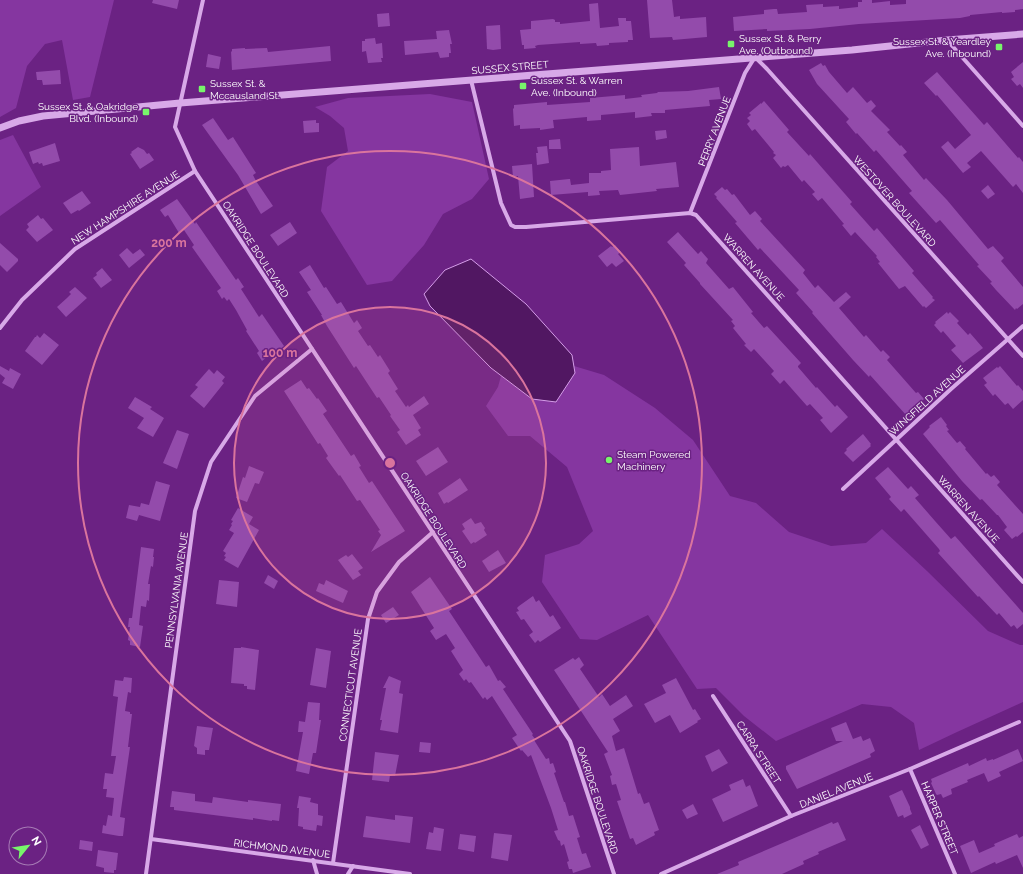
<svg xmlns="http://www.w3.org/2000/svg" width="1023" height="874" viewBox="0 0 1023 874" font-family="Raleway,sans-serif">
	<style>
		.green { fill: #8536a0 }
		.water { fill: #511762; stroke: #d59de9 }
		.building { fill: #934bab }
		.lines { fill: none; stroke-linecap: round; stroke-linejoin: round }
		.minor { stroke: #d8a9e8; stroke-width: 4 }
		.tertiary { stroke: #d8a9e8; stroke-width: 7 }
		.ring { fill: none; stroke: #da749d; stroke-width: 2 }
		.poi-dot { fill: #78f46b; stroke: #6b2283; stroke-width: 1.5 }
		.labels { text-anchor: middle; stroke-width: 3; stroke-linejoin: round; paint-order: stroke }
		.poi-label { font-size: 10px; fill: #fff; stroke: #6b2283; text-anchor: start }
		.street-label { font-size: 10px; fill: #fff; stroke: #6b2283 }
		.centre { fill: #da749d; stroke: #6b2283; stroke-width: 2 }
		.ring-label { font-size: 12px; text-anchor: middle; font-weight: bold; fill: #da749d; stroke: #6b2283; stroke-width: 3; stroke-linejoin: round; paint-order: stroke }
	</style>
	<rect width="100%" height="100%" fill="#6b2283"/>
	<g class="green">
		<path d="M0,0H114L90,97L73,100L62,40L45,44L27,66L16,108L0,117Z"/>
		<path d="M430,94L472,102L489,179L472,199L443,214L424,245L392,281L367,285L321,211L327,167L348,151L344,128L330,116L315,107L348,98Z"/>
		<path d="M13,135L41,187L0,216V140Z"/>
		<path d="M574,366L604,375L655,408L693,440L730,496L756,503L789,532L831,546L866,543L882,529L927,571L988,631L1020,645H1023V702L957,732L919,750L914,723L891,707L862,704L776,741L744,716L716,688L697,689L648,615L597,640L580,639L542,582L545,555L579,544L593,531L567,467L530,436H508L486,406L498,387L501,376L532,399L575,373Z"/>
	</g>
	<path class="water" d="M471,259L526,304L572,355L575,373L556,402L532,399L491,368L430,306L424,294L445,270Z"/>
	<g class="building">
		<path d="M153,0H179L177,9L152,3Z"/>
		<path d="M647,0H672L674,17L680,16V19L706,17L707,37L673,40L672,37L650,38Z"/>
		<path d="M862,0H872V3L890,1V5L906,4V0H1023V9L1015,10V12L1002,13V12L970,15V16L960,18L859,24L810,29L767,31V29L734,31L733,17L764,14V10L774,9H777L778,14L807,12L806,5L823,4V7L839,6V9L858,7V2H862Z"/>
		<path d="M598,3L600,28L619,26L618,18H626V21H631L633,40H628V42L609,43V45L597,46L596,43L580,44V42L538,45L535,46L536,48L524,49V45H522L520,30L531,29V21L553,19L555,20V22H560V24L590,21L589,4Z"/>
		<path d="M389,13L390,26L378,27L377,14Z"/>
		<path d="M500,25L501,49L493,50L487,49L486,26Z"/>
		<path d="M449,30L452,44H450L451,53H449V57L440,58L438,52L405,55L404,41L437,39L436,31Z"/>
		<path d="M375,38L376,44L382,43L383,58H381L382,62L368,63L366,51L362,52V41H365V39Z"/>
		<path d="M330,46L331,61L232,70L231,51L232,52V49L245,48V49L267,48L268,52Z"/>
		<path d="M208,54L221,57L219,69L206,67Z"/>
		<path d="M1023,62V88L1020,84L1017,86L1011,79L1014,77L1011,72Z"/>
		<path d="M821,63L823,66L825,65L829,72L847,93L853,87L867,103L871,100L876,106L871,111L890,130L887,132L900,146L901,145L907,152L903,155L924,180L926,178L947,200L988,249L993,246L1004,258L1001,261L1023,287V304L1017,309L1016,308L1015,310L996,290L990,283L992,282L977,266L979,265L940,220L936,223L909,193L912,191L876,150L874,152L857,133L856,134L846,122L849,119L817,84L809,70Z"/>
		<path d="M60,70L61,84L43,85L42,80H37L36,72Z"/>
		<path d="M937,72L984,125L987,122L1018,158L1019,157L1023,162V193L1016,184L1013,187L981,151L967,163L971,167L963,173L941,147L948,141L955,149L971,135L937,95L936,96L924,83Z"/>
		<path d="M719,87L721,99L709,100L710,106L665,110V113H651L652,116L635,118V112L601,115V120L587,121V117L553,120L554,128L540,130V128L520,129V125L514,126L513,109L514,108V105L547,102V105L590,102V98L625,95V99L642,97L641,95L657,93L658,92L688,91Z"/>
		<path d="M764,101L789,130L787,132L809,156L810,154L852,202L850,204L874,231L877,228L914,271L912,273L933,297L932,298L935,300L926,308L924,306L923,307L905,286L899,289L878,263L880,262L876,257L877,256L855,232L851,236L842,225L844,224L822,198L818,201L812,194L815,192L804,180L802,182L788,165L785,167L783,166L781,168L773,158L776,155L773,153L774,152L755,129L752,131L747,124L750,121L747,118L751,115L749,113L761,103V104Z"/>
		<path d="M213,118L228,140L233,137L256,173L253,175L256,181L273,206L261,214L238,175L202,125Z"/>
		<path d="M316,120V123H319V132L304,133L303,121Z"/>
		<path d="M666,130L667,138L656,140L655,131Z"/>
		<path d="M560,139L561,149H549V140Z"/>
		<path d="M55,143L60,161L43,166L42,163L39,164L38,162L33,164L29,152Z"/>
		<path d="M547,146L549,163L537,165L536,153H538L537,147Z"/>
		<path d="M138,147L144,150L147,154L149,153L154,160L140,169L130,154L132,153L131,152Z"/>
		<path d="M639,147L640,166L676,162L679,187L656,189L657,191L620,195L618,190L599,191L600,195L588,196V192L551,195L550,181L569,179H570L571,185L589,183V173H601V171L611,170L610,149Z"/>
		<path d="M532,164L534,197L520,199L518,176L513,177L512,166Z"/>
		<path d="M988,185L995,194L988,199L981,191Z"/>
		<path d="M722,187L725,190L727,189L732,195L734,194L750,215L755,211L762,219L760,221L805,270L803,273L815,288L818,285L834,302L846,292L851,297L839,308L864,337L866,335L881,352L883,350L890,357L887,360L916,393L918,392L924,399L906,415L870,375L869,377L853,360L812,313L813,312L796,293L799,290L760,248L758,250L735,223L737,222L716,198L717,197L714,194Z"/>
		<path d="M82,191L91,203L79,211L78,210L71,214L63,203Z"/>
		<path d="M177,199L195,224L196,222L236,280L238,278L244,287L241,289L259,317L262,314L284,346L269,358L268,356L262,361L257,353L259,351L246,331L247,330L236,310L229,299L227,301L224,297L222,299L217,291L221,288L192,247L194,245L184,230L179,233L168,215L165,217L160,210Z"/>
		<path d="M38,215L41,219L43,218L53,230L37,242L26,230L29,227L27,224Z"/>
		<path d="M290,222L297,233L278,246L270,235Z"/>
		<path d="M678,232L698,254L701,251L708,259L706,263L729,289L733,287L753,312L751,313L764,328L767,326L801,363L798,366V367L816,388L817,387L835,407L837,405L848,417L831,433L820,420L823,418L810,404L807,406L784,380L780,384L771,374L774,371L754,349L751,352L744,345L746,344L733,328L735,326L731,321L733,320L700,284V283L684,265L686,263L667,242Z"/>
		<path d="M0,243L18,259V261L7,272L0,265Z"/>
		<path d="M615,245L621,252L618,254L624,261L616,267L612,263L607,267L598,256L611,246L612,247Z"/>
		<path d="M127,248L133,254L140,249L145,255L129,268L119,255Z"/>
		<path d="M310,265L324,288L326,287L337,304L341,302L354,323L357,320L362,328L358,331L368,346L370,345L378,357L380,355L390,371L388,373L398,389L395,391L406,407L408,405L409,407L424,396L429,404L413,415L421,428L418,430L421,435L406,445L397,432L400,430L390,416L391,415L379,397L377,398L356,366L354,368L327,326L321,315H322L307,292L311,290L299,272Z"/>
		<path d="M102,268L112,280L101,288L93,278L97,275L96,273Z"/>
		<path d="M75,287L87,298L66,317L57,307L67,298L71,294L69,292Z"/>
		<path d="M947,312L948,314L950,312L959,321L957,323L968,335L970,333L983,348L963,363L951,350L956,346L943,331L941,333L934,325L936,323L935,322Z"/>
		<path d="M44,333L59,345L42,365L25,351L35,337H36L37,335L40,338Z"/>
		<path d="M0,366L9,371L10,368L21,374L13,389L2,383L5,378L0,374Z"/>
		<path d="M1000,366L1017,386L1018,385L1023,391V400L1013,409L1008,403L1005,405L995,394L993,396L984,385L987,383L983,378L997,367L998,368Z"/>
		<path d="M209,369L214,374L217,370L225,377L222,381L224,383L204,408L190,396L198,387L195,385Z"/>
		<path d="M301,380L307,389L309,388L317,399L318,398L327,411L323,414L351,456L354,454L361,466L359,467L369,483L372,481L405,531L371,552L381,535L378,531L380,530L360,500L357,501L340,475L339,476L331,465L326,458L328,456L320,443L318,444L284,391Z"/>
		<path d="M135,397L152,407L150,409L164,418L153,437L137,428L144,418L128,408Z"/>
		<path d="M941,417L947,425L946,426L949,430L947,431L957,443L960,441L966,448L965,449L986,474L987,473L991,477L994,475L1000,482L997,485L1023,514V532L1017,537L1016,536L1012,539L1004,530L1007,527L998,515H997L982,499L980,500L962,481L923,434L930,427L929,426Z"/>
		<path d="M177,430L189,434L177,469L163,463Z"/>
		<path d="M863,434L871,444L870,445L871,446L853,462L844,453L847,450L846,449Z"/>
		<path d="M438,447L448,462L426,476L416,461Z"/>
		<path d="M249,466L264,472L259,484L255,483L247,502L236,498L243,477L245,478Z"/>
		<path d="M888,467L908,489L911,486L919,495L915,498L935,521L951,539L955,536L1023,613V624L1017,629L1014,625L1011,627L999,613L997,615L979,596L978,597L938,553L940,551L939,549L904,509L901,512L889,499L891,497L875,478Z"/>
		<path d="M460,478L468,490L448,503L447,502L444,504L438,493Z"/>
		<path d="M156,481L170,485L160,521L139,515L137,521L126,518L129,505L140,507L141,503L149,505Z"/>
		<path d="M238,508L253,517L249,524L259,530L238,568L224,560L226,557L224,556L226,553L223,551L234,533L229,530L232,525L231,524L233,521L231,520Z"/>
		<path d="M471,518L475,524L481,522L485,528L484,530L487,535L475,543L474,542L471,544L462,531L465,529L462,524Z"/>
		<path d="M141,547L154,549L153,557H154L153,567L151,566L148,584H150L149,601L147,600L146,607L141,606L139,625L143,626L140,647L130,645V641L128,640L130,627H128L129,618H132Z"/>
		<path d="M498,550L506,563L489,572L482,561Z"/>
		<path d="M352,554L363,568L358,571L361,575L353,580L338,560L346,555L348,557Z"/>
		<path d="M268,575L278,581L274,589L264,583Z"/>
		<path d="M430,577L452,609L449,611L486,667L489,665L498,681L500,680L506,687L503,689L533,734L532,735L535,739L534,740L546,759L549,758L550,764L553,763L556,772L554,773L564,802H565L569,816L573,815L580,837L577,838L582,854L586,853L591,867L573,873L572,869H569L567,862L569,861L564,844L561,846L560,841L558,840L554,831L558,830L551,808L531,755L528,757L522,750L521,751L512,738L517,735L492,696L487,700L485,697L483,699L471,682L469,683L466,679L464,681L459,674L463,670L451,651L455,648L446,634L436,640L430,631L434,628L411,592Z"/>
		<path d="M219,580L239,582L237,607L216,604Z"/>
		<path d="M326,580L348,591L343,603L316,591L319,583L324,585Z"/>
		<path d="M533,596L536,602L539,600L550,617L553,615L561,628L540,642L538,640L535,643L529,635L533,632L524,619L521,620L516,612L519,611L517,608L519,606Z"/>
		<path d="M393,607L399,615L386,623L381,615Z"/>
		<path d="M241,647L259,650L255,690L247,689V686H244V684L231,683L234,648H241Z"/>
		<path d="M316,648L331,651L326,688L310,685Z"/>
		<path d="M579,657L584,665L580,669L599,697L602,694L610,706L626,695L633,706L613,719L620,731L612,736L616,751L624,748L638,794L640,793L644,804L649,802L659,830L654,832L655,835L636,845L633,838L630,839L617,801L621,800L616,784L612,785L610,776L612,775L604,754L608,752L554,670L573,658L575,660Z"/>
		<path d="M389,676L401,681L399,693L403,694L398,733L380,730L382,720H380L386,688H383Z"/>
		<path d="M124,677L132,678L131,693L128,692L125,711L130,712V714H132L128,747H130L120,817L125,818L123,836H119L102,833L103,825L106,826L108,815L112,816L114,798L106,797L107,789H103L105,773L113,774L116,756H111L118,697L113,696L115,680L123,681Z"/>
		<path d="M676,678L693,710L695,709L701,719L697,721L698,722L680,733L670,715L655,723L644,704L666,693L662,685Z"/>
		<path d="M308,702L320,703L319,720H321L316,753H313L309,774L296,771L303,732H298L299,721L305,722Z"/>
		<path d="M846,722L853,739L861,736L863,741L870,738L875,751L870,754L871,757L797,789L786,769V766L843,741H836L831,728Z"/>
		<path d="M197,726L213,728L209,750H205V755L197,754V748L194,746Z"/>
		<path d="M420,742L431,743L430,753L419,752Z"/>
		<path d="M719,749L728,763L712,772L705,756Z"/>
		<path d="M1018,749L1023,761L999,772L1001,776L988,782L984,773L967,780L968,782L951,789L952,794L943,798L941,794L937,795L936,794L931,783L932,782L931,779L968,763L969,766L986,758L987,761L993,759V760Z"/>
		<path d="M375,752L399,755L395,776L390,775L389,782L372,780Z"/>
		<path d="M743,779L746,787L750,785L758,806L723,822L712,799L731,790L729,785Z"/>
		<path d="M902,790L910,807V809L912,814L904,818L903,815L898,817L889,796Z"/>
		<path d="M172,791L195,794V801L212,803L213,797L248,802V800L281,804L279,821L272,820V821L253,818V820L174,810V807H170Z"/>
		<path d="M299,796L311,798L310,802L318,804V815L323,816L322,826L317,825L316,831L303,829V827L298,826L299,808H297Z"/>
		<path d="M693,804L698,814L687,819L682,810Z"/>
		<path d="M395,815L413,817L410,843L363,837L366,816L395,820Z"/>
		<path d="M832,822L833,824L838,822L846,840L818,852L819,854L803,861L804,864L782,874H717L739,865L738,862Z"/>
		<path d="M920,825L929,845L921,849L911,830Z"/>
		<path d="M434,827L444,829L441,851L426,849L429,832L433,833Z"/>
		<path d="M494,833L512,835L508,861L491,858Z"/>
		<path d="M460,834L476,836L474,852L458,849Z"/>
		<path d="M1017,834L1019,838L1023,836V868L1017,855L996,864L995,862L971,873L960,846L974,840L979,853L995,846L994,844Z"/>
		<path d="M80,840L93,842L92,851L79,849Z"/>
		<path d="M98,850L118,853L116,870H114V873L104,872V868L96,866Z"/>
	</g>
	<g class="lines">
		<g class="minor">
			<path d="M203,0L175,127L195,171L570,741L614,874"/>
			<path d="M947,40L1023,126"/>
			<path d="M471,80L501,203L511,225L515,227H526L690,213L696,215L1023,582"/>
			<path d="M690,213L745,73L755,57L767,69L1023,356"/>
			<path d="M0,328L22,300L75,249L195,171"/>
			<path d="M843,489L951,389L1023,326"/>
			<path d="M713,696L791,816"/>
			<path d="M910,769L955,874"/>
			<path d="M151,839L410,874"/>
			<path d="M313,860L317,874"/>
			<path d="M333,863L368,619L377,592L399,562L433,532"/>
			<path d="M146,874L195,511L211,462L255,396L312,349"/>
			<path d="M348,874L353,866"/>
			<path d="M661,874L791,816L910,769L1019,722"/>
		</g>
		<path class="tertiary" d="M0,128L19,121L43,116L180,103L852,50L947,40L1023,34"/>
	</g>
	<circle cx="390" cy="463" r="156" fill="#da749d" fill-opacity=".12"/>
	<g class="ring">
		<circle cx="390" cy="463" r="156"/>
		<circle cx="390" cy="463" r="312"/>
	</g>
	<g class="poi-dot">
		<rect x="727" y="40" width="8" height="8" rx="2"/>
		<rect x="995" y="43" width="8" height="8" rx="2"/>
		<rect x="519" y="82" width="8" height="8" rx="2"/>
		<rect x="198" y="85" width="8" height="8" rx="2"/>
		<rect x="142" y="108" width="8" height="8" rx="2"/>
		<circle cx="609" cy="460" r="4"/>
	</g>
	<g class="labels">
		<g class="poi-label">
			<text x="739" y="42">Sussex St. &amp; Perry<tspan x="739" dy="12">Ave. (Outbound)</tspan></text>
			<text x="991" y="45" text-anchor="end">Sussex St. &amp; Yeardley<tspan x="991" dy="12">Ave. (Inbound)</tspan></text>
			<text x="531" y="84">Sussex St. &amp; Warren<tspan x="531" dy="12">Ave. (Inbound)</tspan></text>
			<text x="210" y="87">Sussex St. &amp;<tspan x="210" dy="12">Mccausland St.</tspan></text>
			<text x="138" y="110" text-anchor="end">Sussex St. &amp; Oakridge<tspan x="138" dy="12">Blvd. (Inbound)</tspan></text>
			<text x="617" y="458">Steam Powered<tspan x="617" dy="12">Machinery</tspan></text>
		</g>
		<g class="street-label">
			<text transform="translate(510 67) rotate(-5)" y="4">SUSSEX STREET</text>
			<text transform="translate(714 131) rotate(-69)" y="4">PERRY AVENUE</text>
			<text transform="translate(895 201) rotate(48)" y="4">WESTOVER BOULEVARD</text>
			<text transform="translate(125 207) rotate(-33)" y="4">NEW HAMPSHIRE AVENUE</text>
			<text transform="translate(256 249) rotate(57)" y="4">OAKRIDGE BOULEVARD</text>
			<text transform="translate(754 267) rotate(48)" y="4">WARREN AVENUE</text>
			<text transform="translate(927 400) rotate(-42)" y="4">WINGFIELD AVENUE</text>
			<text transform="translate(969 509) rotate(48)" y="4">WARREN AVENUE</text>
			<text transform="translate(434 520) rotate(57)" y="4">OAKRIDGE BOULEVARD</text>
			<text transform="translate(176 590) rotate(-82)" y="4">PENNSYLVANIA AVENUE</text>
			<text transform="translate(350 685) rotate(-82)" y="4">CONNECTICUT AVENUE</text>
			<text transform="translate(759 752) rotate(57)" y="4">CARRA STREET</text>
			<text transform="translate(836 790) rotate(-22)" y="4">DANIEL AVENUE</text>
			<text transform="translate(598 800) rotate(72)" y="4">OAKRIDGE BOULEVARD</text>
			<text transform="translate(940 818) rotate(67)" y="4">HARPER STREET</text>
			<text transform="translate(282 848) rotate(7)" y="4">RICHMOND AVENUE</text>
		</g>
	</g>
	<circle cx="390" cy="463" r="6" class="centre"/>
	<g class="ring-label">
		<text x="169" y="247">200 m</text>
		<text x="280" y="357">100 m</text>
	</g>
	<g transform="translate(28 846) rotate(60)"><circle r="19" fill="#6b2283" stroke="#a67ab5"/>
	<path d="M0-3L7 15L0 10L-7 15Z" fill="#78f46b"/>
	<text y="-6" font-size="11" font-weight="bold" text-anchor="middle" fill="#ffffff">N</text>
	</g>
</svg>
